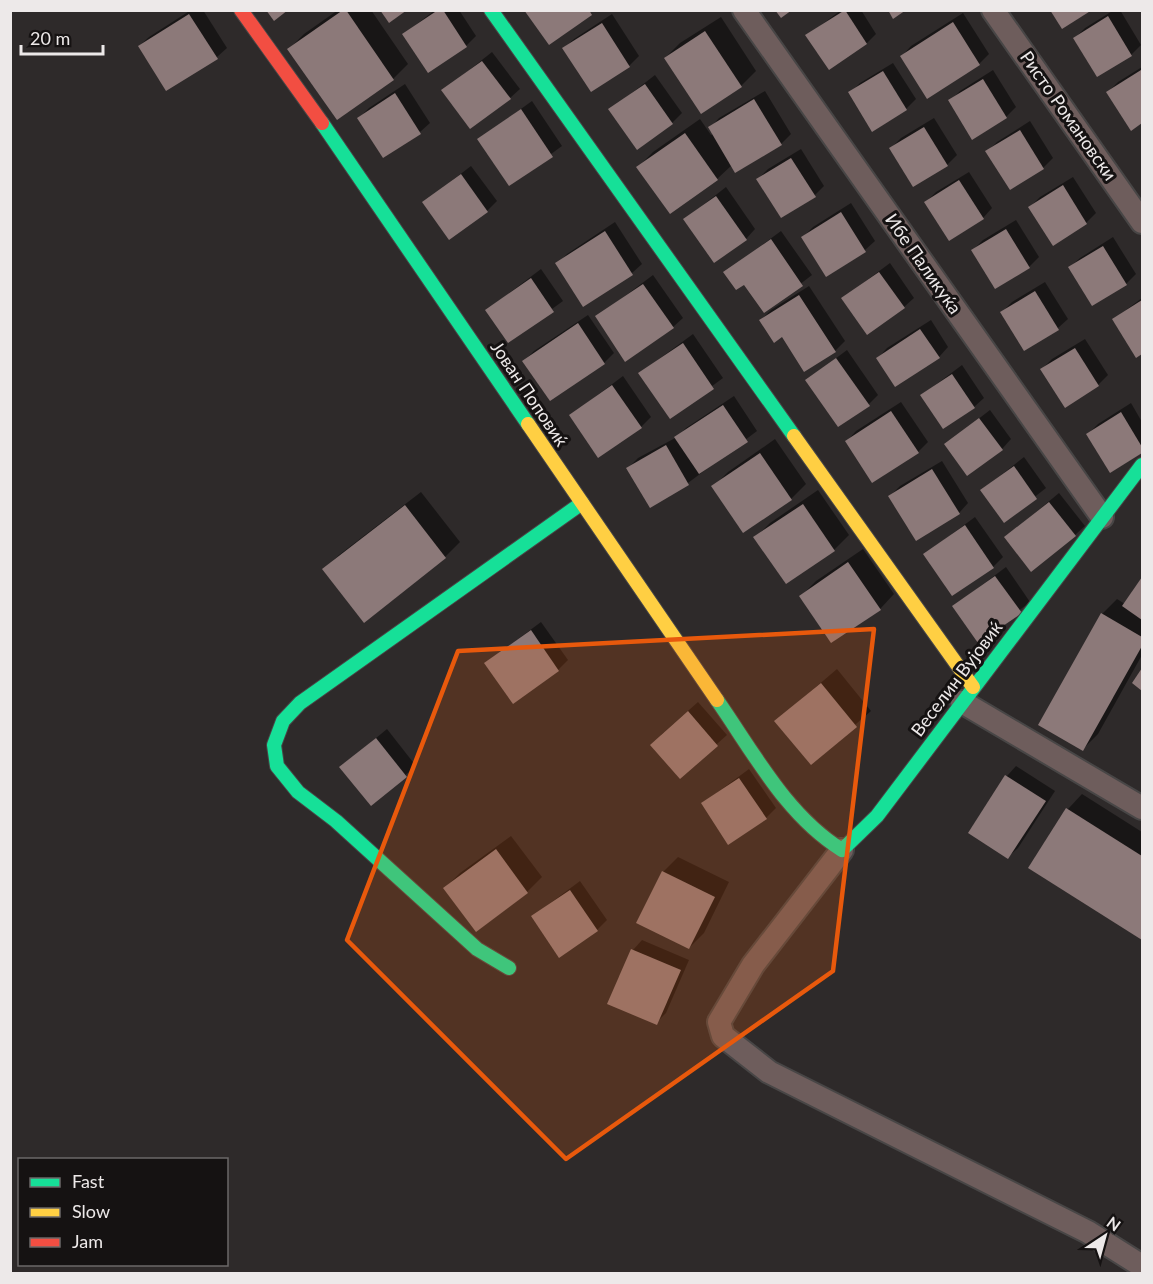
<svg xmlns="http://www.w3.org/2000/svg" width="1153" height="1284" viewBox="0 0 1153 1284" font-family="Lato,sans-serif">
	<style>
		.shadow { fill: #0007 }
		.building { fill: #8c7979 }
		.lines { fill: none; stroke-linecap: round; stroke-linejoin: round }
		.street-casing { stroke: #484646; stroke-width: 26 }
		.fast-casing { stroke: #484646; stroke-width: 16 }
		.slow-casing { stroke: #484646; stroke-width: 16 }
		.jam-casing { stroke: #484646; stroke-width: 16 }
		.street { stroke: #6e5d5c; stroke-width: 22 }
		.fast { stroke: #16e098; stroke-width: 14 }
		.slow { stroke: #ffcf43; stroke-width: 14 }
		.jam { stroke: #f24e42; stroke-width: 14 }
		.marked { fill: #e8590c; fill-opacity: 0.2; stroke: #e8590c; stroke-width: 4.5; stroke-linejoin: round }
		.labels { text-anchor: middle; stroke-width: 6; stroke-linejoin: round; paint-order: stroke }
		.street-label { font-size: 18px; fill: #ede9e9; stroke: #151212 }
	</style>
	<rect width="100%" height="100%" fill="#2e2a2a"/>
	<g class="shadow">
		<path d="M191,10H203L227,48L217,57L167,89L139,46L149,37Z"/>
		<path d="M338,10H371L408,64L393,79L337,118L289,49L304,34Z"/>
		<path d="M435,10H459L476,36L466,46L428,71L404,34Z"/>
		<path d="M841,10H861L876,34L867,43L807,36Z"/>
		<path d="M1114,10H1120L1141,45L1131,55L1075,38L1085,28Z"/>
		<path d="M963,13L989,54L979,64L902,56L911,46Z"/>
		<path d="M612,14L639,56L629,66L564,48L574,39Z"/>
		<path d="M721,17L756,71L741,86L665,58L680,43Z"/>
		<path d="M492,52L520,89L510,98L443,91Z"/>
		<path d="M893,63L916,99L906,109L850,93L860,83Z"/>
		<path d="M1142,67V122L1131,129L1108,92L1118,82Z"/>
		<path d="M993,70L1016,107L1006,117L950,101L960,91Z"/>
		<path d="M655,75L682,113L672,123L610,110Z"/>
		<path d="M405,84L430,123L420,132L359,118L369,108Z"/>
		<path d="M765,91L791,134L781,144L732,165L717,179L638,167L653,152L700,119L711,135L713,134L710,128L719,118Z"/>
		<path d="M532,101L562,146L510,184L479,139Z"/>
		<path d="M934,118L957,155L947,165L891,148L901,138Z"/>
		<path d="M1030,121L1053,158L1043,168L987,152L997,142Z"/>
		<path d="M801,149L824,186L815,195L758,179L768,169Z"/>
		<path d="M471,166L497,201L487,211L424,202Z"/>
		<path d="M969,172L992,208L983,218L926,202L936,192Z"/>
		<path d="M1073,177L1096,213L1086,223L1030,207L1040,197Z"/>
		<path d="M726,187L755,229L746,239L685,219Z"/>
		<path d="M851,203L875,241L865,250L827,274L803,237L813,227Z"/>
		<path d="M1016,220L1039,257L1029,267L973,250L983,240Z"/>
		<path d="M615,222L642,264L632,273L557,264L567,254Z"/>
		<path d="M781,231L812,275L765,311L744,283L725,272Z"/>
		<path d="M1113,237L1136,274L1126,284L1093,304L1070,267L1080,258Z"/>
		<path d="M890,263L914,298L904,307L843,298Z"/>
		<path d="M541,269L563,301L508,341L487,310Z"/>
		<path d="M653,275L683,318L673,327L597,317Z"/>
		<path d="M1045,282L1068,319L1058,328L1002,312L1012,302Z"/>
		<path d="M809,286L845,341L835,351L782,335L761,320L771,310Z"/>
		<path d="M1142,298V352L1137,356L1114,319Z"/>
		<path d="M588,315L614,353L604,363L524,361L534,351Z"/>
		<path d="M931,320L948,347L939,357L878,358L887,348Z"/>
		<path d="M693,334L723,378L670,417L640,373Z"/>
		<path d="M1085,339L1108,375L1098,385L1042,369L1052,359Z"/>
		<path d="M847,350L878,395L869,404L807,380Z"/>
		<path d="M962,365L984,398L974,407L922,395Z"/>
		<path d="M623,376L651,417L641,427L571,415Z"/>
		<path d="M734,396L757,431L688,483L651,505L628,468L638,458L677,437L686,428Z"/>
		<path d="M901,402L928,442L918,452L847,441L856,431Z"/>
		<path d="M1131,403L1142,422V451L1088,434L1098,424Z"/>
		<path d="M990,410L1011,439L1002,449L946,444Z"/>
		<path d="M775,439L806,484L791,499L744,531L713,487L728,472Z"/>
		<path d="M1024,457L1046,488L1004,521L982,490Z"/>
		<path d="M942,461L968,503L959,513L890,496L900,486Z"/>
		<path d="M818,490L849,535L834,550L786,582L755,538L770,523Z"/>
		<path d="M421,492L460,542L445,557L364,620L324,569L339,555Z"/>
		<path d="M1059,493L1085,526L1075,535L1006,537Z"/>
		<path d="M975,517L1003,557L993,567L925,554Z"/>
		<path d="M863,549L894,594L880,609L801,596L816,581Z"/>
		<path d="M1006,567L1030,602L979,641L954,606Z"/>
		<path d="M1142,579V655L1098,734L1083,749L1102,614L1117,599L1125,604Z"/>
		<path d="M541,622L568,660L558,670L486,663Z"/>
		<path d="M837,669L871,711L811,763L776,721Z"/>
		<path d="M698,702L727,735L680,777L661,735Z"/>
		<path d="M387,729L416,766L371,804L341,767Z"/>
		<path d="M1016,766L1055,791L1018,848L1008,857L1007,776Z"/>
		<path d="M749,769L776,808L766,818L703,803Z"/>
		<path d="M1082,794L1142,832V939L1030,868L1068,809Z"/>
		<path d="M511,836L542,877L527,892L476,930L445,888L460,873Z"/>
		<path d="M678,857L729,882L704,933L689,948L663,872Z"/>
		<path d="M580,881L607,920L597,930L533,916Z"/>
		<path d="M642,940L689,960L666,1013L656,1023L633,950Z"/>
	</g>
	<g class="building">
		<path d="M266,10H288L274,21Z"/>
		<path d="M343,10H346L394,80L337,120L287,49Z"/>
		<path d="M380,10H407L389,23Z"/>
		<path d="M438,10H443L467,47L428,73L402,34Z"/>
		<path d="M524,10H589L592,15L549,45Z"/>
		<path d="M775,10H792L781,18Z"/>
		<path d="M845,10L867,44L829,70L805,35Z"/>
		<path d="M888,10H906L893,19Z"/>
		<path d="M1050,10H1092L1062,29Z"/>
		<path d="M189,14L218,59L166,91L138,46Z"/>
		<path d="M1108,16L1132,56L1097,77L1073,38Z"/>
		<path d="M953,22L980,65L927,99L900,56Z"/>
		<path d="M602,23L630,67L591,92L562,48Z"/>
		<path d="M705,31L742,87L701,114L664,58Z"/>
		<path d="M482,61L511,99L470,129L441,90Z"/>
		<path d="M1141,70L1142,123L1131,131L1106,92Z"/>
		<path d="M883,71L907,110L872,132L848,92Z"/>
		<path d="M983,79L1007,118L972,140L948,100Z"/>
		<path d="M645,84L673,124L637,150L608,109Z"/>
		<path d="M395,93L421,134L383,158L357,118Z"/>
		<path d="M754,99L782,145L735,173L708,127Z"/>
		<path d="M521,109L553,157L509,186L477,139Z"/>
		<path d="M924,127L948,166L913,187L889,148Z"/>
		<path d="M1020,130L1044,169L1010,190L985,151Z"/>
		<path d="M685,133L718,180L670,214L636,167Z"/>
		<path d="M791,158L816,197L781,218L756,179Z"/>
		<path d="M461,174L488,212L449,240L422,202Z"/>
		<path d="M959,180L984,219L949,241L924,202Z"/>
		<path d="M1063,185L1087,224L1053,246L1028,207Z"/>
		<path d="M716,196L747,240L714,263L683,219Z"/>
		<path d="M841,212L866,252L826,277L801,237Z"/>
		<path d="M1006,229L1030,268L995,289L971,250Z"/>
		<path d="M605,231L633,275L583,307L555,263Z"/>
		<path d="M771,239L803,286L764,313L744,285L736,290L723,272Z"/>
		<path d="M1103,246L1127,285L1092,306L1068,267Z"/>
		<path d="M879,272L905,308L867,335L841,298Z"/>
		<path d="M531,278L554,312L508,343L485,310Z"/>
		<path d="M643,284L674,328L625,362L595,316Z"/>
		<path d="M1035,291L1059,330L1024,351L1000,312Z"/>
		<path d="M799,295L836,352L804,372L782,337L774,343L759,320Z"/>
		<path d="M1142,300V354L1136,358L1112,319Z"/>
		<path d="M578,323L605,364L550,401L522,361Z"/>
		<path d="M920,329L940,358L895,387L876,358Z"/>
		<path d="M683,343L714,389L670,419L638,373Z"/>
		<path d="M1075,348L1099,386L1065,408L1040,369Z"/>
		<path d="M836,358L870,406L838,427L805,380Z"/>
		<path d="M952,374L975,408L943,429L920,395Z"/>
		<path d="M612,385L642,428L598,458L569,415Z"/>
		<path d="M723,405L748,442L699,474L674,437Z"/>
		<path d="M891,411L919,453L872,483L845,441Z"/>
		<path d="M1121,412L1142,447V453L1110,473L1086,434Z"/>
		<path d="M979,418L1003,450L967,476L944,444Z"/>
		<path d="M666,445L689,485L650,508L626,468Z"/>
		<path d="M760,453L792,500L743,533L711,486Z"/>
		<path d="M1014,466L1037,499L1004,523L980,490Z"/>
		<path d="M932,469L960,514L916,541L888,496Z"/>
		<path d="M1049,502L1076,536L1031,572L1004,537Z"/>
		<path d="M803,504L835,551L786,584L753,537Z"/>
		<path d="M405,505L446,558L364,623L322,569Z"/>
		<path d="M965,525L994,568L952,596L923,554Z"/>
		<path d="M848,562L881,610L831,643L799,596Z"/>
		<path d="M995,576L1022,613L978,643L952,606Z"/>
		<path d="M1142,577V620L1122,606Z"/>
		<path d="M1101,613L1142,637V646L1083,751L1038,725Z"/>
		<path d="M531,630L559,671L513,704L484,663Z"/>
		<path d="M1142,668V691L1132,683Z"/>
		<path d="M821,683L857,727L811,765L774,721Z"/>
		<path d="M688,711L718,746L680,779L650,745Z"/>
		<path d="M376,738L407,777L371,806L339,767Z"/>
		<path d="M1005,775L1046,801L1008,859L968,833Z"/>
		<path d="M739,778L767,819L728,845L701,803Z"/>
		<path d="M1066,808L1142,856V940L1028,868Z"/>
		<path d="M496,849L528,893L476,932L443,888Z"/>
		<path d="M662,871L715,897L689,949L636,923Z"/>
		<path d="M570,890L598,931L559,958L531,916Z"/>
		<path d="M631,949L681,970L657,1025L607,1004Z"/>
	</g>
	<g class="lines">
		<g class="street-casing">
			<g id="street">
				<path d="M744,10L1102,517"/>
				<path d="M993,10L1142,222"/>
				<path d="M962,702L1142,808"/>
				<path d="M842,850L753,965L719,1022L723,1036L769,1072L1088,1232L1142,1266"/>
			</g>
		</g>
		<g class="fast-casing">
			<g id="fast">
				<path d="M491,10L794,436"/>
				<path d="M322,123L528,424"/>
				<path d="M717,700C754,753 786,815 842,850L877,816L1142,465"/>
				<path d="M509,968L477,949L336,821L298,792L277,766L274,745L283,721L300,703L582,503"/>
			</g>
		</g>
		<g class="slow-casing">
			<g id="slow">
				<path d="M528,424L717,700"/>
				<path d="M794,436L973,687"/>
			</g>
		</g>
		<g class="jam-casing">
			<path id="jam" d="M241,10L322,123"/>
		</g>
		<use href="#street" class="street"/>
		<use href="#fast" class="fast"/>
		<use href="#slow" class="slow"/>
		<use href="#jam" class="jam"/>
	</g>
	<path class="marked" d="M874,629L833,971L566,1159L347,940L458,651Z"/>
	<g class="labels">
		<g class="street-label">
			<text transform="translate(1068 116) rotate(55)" y="6">Ристо Романовски</text>
			<text transform="translate(923 264) rotate(55)" y="6">Ибе Паликуќа</text>
			<text transform="translate(529 394) rotate(56)" y="6">Јован Поповиќ</text>
			<text transform="translate(957 679) rotate(-53)" y="6">Веселин Вујовиќ</text>
		</g>
	</g>
	<rect width="1153" height="1284" fill="none" stroke="#ede9e9" stroke-width="24"/>
	<rect x="18" y="1158" width="210" height="108" fill="#151212" stroke="#6b6868" stroke-width="1.5"/>
	<rect x="30" y="1178" width="30" height="9" fill="#16e098" stroke="#6b6868" stroke-width="1.5"/>
	<text x="72" y="1188" font-size="18" fill="#ede9e9">Fast</text>
	<rect x="30" y="1208" width="30" height="9" fill="#ffcf43" stroke="#6b6868" stroke-width="1.5"/>
	<text x="72" y="1218" font-size="18" fill="#ede9e9">Slow</text>
	<rect x="30" y="1238" width="30" height="9" fill="#f24e42" stroke="#6b6868" stroke-width="1.5"/>
	<text x="72" y="1248" font-size="18" fill="#ede9e9">Jam</text>
	<g transform="translate(1105 1236) rotate(36)" stroke="#151212" stroke-width="4.5" paint-order="stroke">
	<path d="M0-4.5L10 22L0 15L-10 22Z" fill="#ede9e9"/>
	<text y="-9" font-size="16" font-weight="bold" text-anchor="middle" fill="#ede9e9">N</text>
	</g>
	<path d="M21 45v9h82v-9" fill="none" stroke="#ede9e9" stroke-width="3"/>
	<text x="30" y="45" font-size="18" fill="#ede9e9" stroke="#151212" stroke-width="4.5" paint-order="stroke">20 m</text>
</svg>
